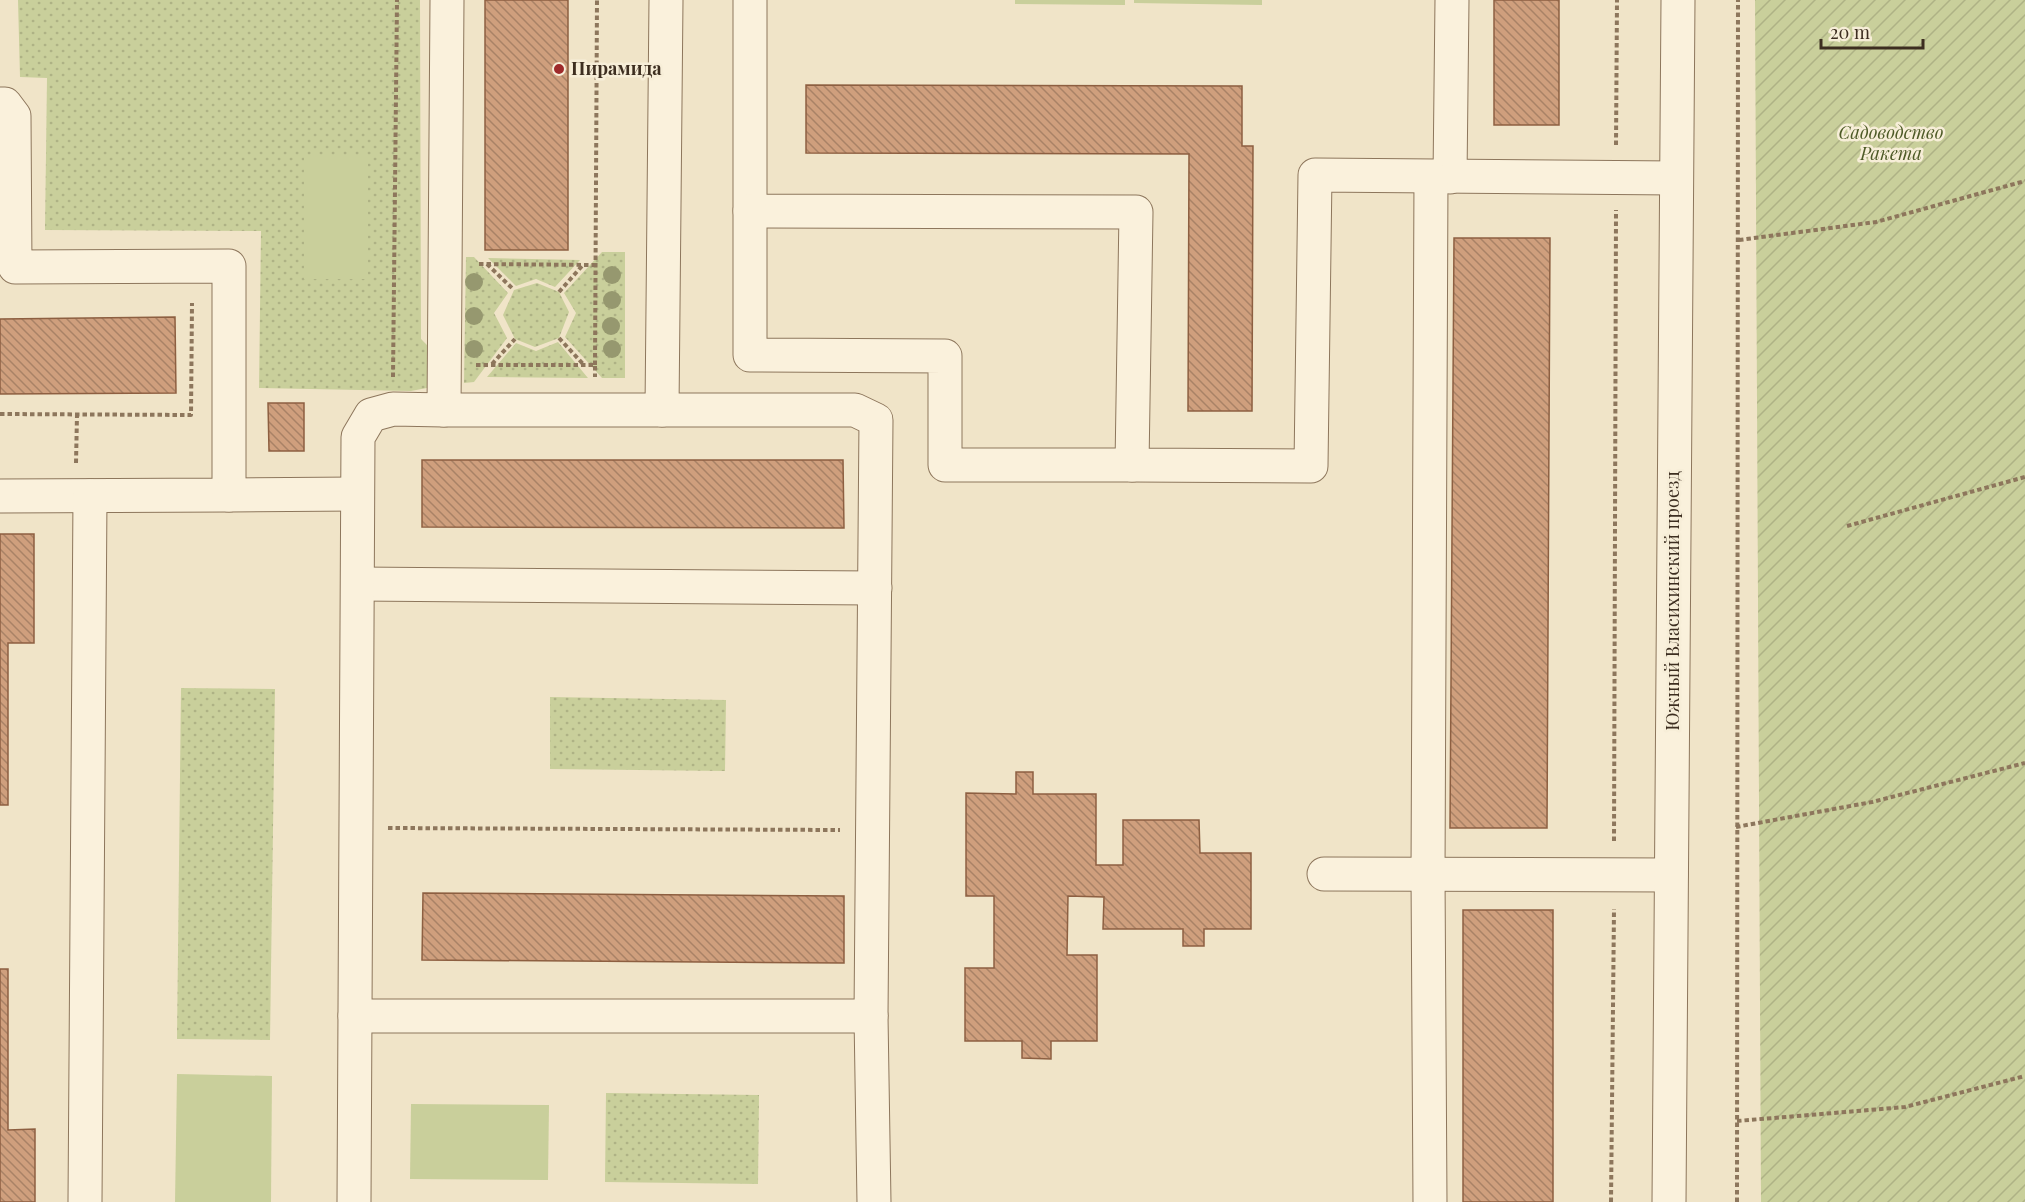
<svg xmlns="http://www.w3.org/2000/svg" width="2025" height="1202" viewBox="0 0 2025 1202" font-family="'Playfair Display',serif">
	<style>
		.grass { fill: url(#grass-dots) }
		.garden { fill: url(#garden-furrows) }
		.pitch { fill: #c9cf9b }
		.building { fill: url(#building-back-hatch); stroke: #8d5f41; stroke-width: 1.5 }
		.lines { fill: none; stroke-linecap: round; stroke-linejoin: round }
		.minor-casing { stroke: #8d765c; stroke-width: 35 }
		.path { stroke: #8d765c; stroke-width: 4; stroke-dasharray: 4.5 3; stroke-linecap: butt }
		.minor { stroke: #faf1dc; stroke-width: 33 }
		.tree { fill: #96986f }
		.poi-dot { fill: #9e2a2b; stroke: #f7eed8; stroke-width: 2 }
		.labels { text-anchor: middle; stroke-width: 5; stroke-linejoin: round; paint-order: stroke }
		.poi-label { font-size: 18px; font-weight: bold; fill: #3d2e20; stroke: #f7eed8; text-anchor: start }
		.park-label { font-size: 18px; font-style: italic; fill: #4d5a26; stroke: #f7eed8 }
		.street-label { font-size: 18px; fill: #3d2e20; stroke: #f7eed8 }
	</style>
	<defs>
		<pattern id="grass-dots" width="8" height="8" patternUnits="userSpaceOnUse" patternTransform="scale(1.5)"><rect width="8" height="8" fill="#c9cf9b"/><path d="M2 2h.1M6 6h.1" fill="none" stroke="#aeb285" stroke-width="1.8" stroke-linecap="round"/></pattern>
		<pattern id="garden-furrows" width="10" height="10" patternUnits="userSpaceOnUse" patternTransform="scale(1.5)"><rect width="10" height="10" fill="#c9cf9b"/><path d="M-1 1l2-2M0 10L10 0M9 11l2-2" fill="none" stroke="#aeb285"/></pattern>
		<pattern id="building-back-hatch" width="6" height="6" patternUnits="userSpaceOnUse" patternTransform="scale(1.5)"><rect width="6" height="6" fill="#cf9f7d"/><path d="M-1 5l2 2M0 0l6 6M5-1l2 2" fill="none" stroke="#a98266"/></pattern>
	</defs>
	<rect width="100%" height="100%" fill="#f0e4c8"/>
	<g class="grass">
		<path d="M18,0H420L421,339L432,350V387L411,391L259,388L261,231L45,230L47,78L20,77Z"/>
		<path d="M602,252H625V378H602L565,337L576,313L564,293Z"/>
		<path d="M466,257H474L508,293L494,313L507,338L474,382L464,383Z"/>
		<path d="M488,258L580,260L555,287L536,279L516,286Z"/>
		<path d="M537,283L559,292L569,312L559,338L535,347L515,339L503,315L514,290Z"/>
		<path d="M558,342L588,378L487,377L516,343L536,351Z"/>
		<path d="M181,688L275,689L270,1040L177,1039Z"/>
		<path d="M550,697L726,700L725,771L550,769Z"/>
		<path d="M606,1093L759,1095L758,1184L605,1182Z"/>
	</g>
	<path class="garden" d="M1755,0H2025V1202H1761Z"/>
	<g class="pitch">
		<path d="M1015,0H1125V5L1015,4Z"/>
		<path d="M1134,0H1262V5L1134,3Z"/>
		<rect x="304" y="155" width="64" height="124"/>
		<path d="M177,1074L272,1076L271,1202H175Z"/>
		<path d="M411,1104L549,1105L548,1180L410,1179Z"/>
	</g>
	<g class="building">
		<rect x="485" y="0" width="83" height="250"/>
		<rect x="1494" y="0" width="65" height="125"/>
		<path d="M806,85L1242,86V146H1253L1252,411H1188L1189,154L806,153Z"/>
		<path d="M1454,238H1550L1547,828H1450Z"/>
		<path d="M175,317L176,393L0,394V319Z"/>
		<path d="M268,403H304V451H269Z"/>
		<path d="M422,460H843L844,528L422,527Z"/>
		<path d="M0,534H34V643H8V805H0Z"/>
		<path d="M1016,772H1033V794H1096V865H1123V820H1199L1200,853H1251V929H1204V946H1183V929H1103L1104,897L1068,896L1067,955H1097V1041H1051V1059L1022,1058V1041H965V968H994V896H966V793L1016,794Z"/>
		<path d="M423,893L844,896V963L422,960Z"/>
		<rect x="1463" y="910" width="90" height="292"/>
		<path d="M0,969H8V1130L35,1129V1202H0Z"/>
	</g>
	<g class="lines">
		<g class="minor-casing">
			<g id="minor">
				<path d="M750,0V211L1136,212L1132,465L1311,466L1315,175L1676,178"/>
				<path d="M0,104H5L14,116L15,267L229,266V495L0,496"/>
				<path d="M1450,177L1452,0"/>
				<path d="M750,211V355L945,356V465H1132"/>
				<path d="M444,410H855L876,420L871,1016L874,1202"/>
				<path d="M662,410L666,0"/>
				<path d="M229,495L357,494"/>
				<path d="M358,584L875,588"/>
				<path d="M1324,874L1671,875"/>
				<path d="M355,1016H871"/>
				<path d="M85,1202L90,496"/>
				<path d="M354,1202L358,437L371,415L393,409L444,410L447,0"/>
				<path d="M1430,1202L1428,874L1431,177"/>
				<path d="M1669,1202L1678,0"/>
			</g>
		</g>
		<g class="path">
			<path d="M1616,145L1617,0"/>
			<path d="M1739,240L1876,222L2025,181"/>
			<path d="M479,264L595,265"/>
			<path d="M487,264L514,290"/>
			<path d="M559,292L582,266"/>
			<path d="M559,338L584,365"/>
			<path d="M492,364L515,339"/>
			<path d="M476,365H595V377"/>
			<path d="M595,365L597,0"/>
			<path d="M393,377L397,0"/>
			<path d="M0,414L191,415L192,303"/>
			<path d="M76,463L77,415"/>
			<path d="M1847,526L2025,477"/>
			<path d="M1736,827L1872,802L2025,763"/>
			<path d="M388,828L840,830"/>
			<path d="M1614,841L1616,210"/>
			<path d="M1737,1121L1905,1107L2025,1076"/>
			<path d="M1611,1202L1614,909"/>
			<path d="M1737,1202L1738,0"/>
		</g>
		<use href="#minor" class="minor"/>
	</g>
	<g class="tree">
		<circle cx="612" cy="275" r="9"/>
		<circle cx="474" cy="282" r="9"/>
		<circle cx="612" cy="300" r="9"/>
		<circle cx="474" cy="316" r="9"/>
		<circle cx="611" cy="326" r="9"/>
		<circle cx="474" cy="349" r="9"/>
		<circle cx="612" cy="349" r="9"/>
	</g>
	<circle class="poi-dot" cx="559" cy="69" r="6"/>
	<g class="labels">
		<g class="poi-label">
			<text x="571" y="75">Пирамида</text>
		</g>
		<g class="park-label">
			<text x="1891" y="139">Садоводство<tspan x="1891" dy="21">Ракета</tspan></text>
		</g>
		<g class="street-label">
			<text transform="translate(1673 601) rotate(-90)" y="6">Южный Власихинский проезд</text>
		</g>
	</g>
	<path d="M1821 39v9h102v-9" fill="none" stroke="#3d2e20" stroke-width="3"/>
	<text x="1830" y="39" font-size="18" fill="#3d2e20" stroke="#f7eed8" stroke-width="4.5" paint-order="stroke">20 m</text>
</svg>
